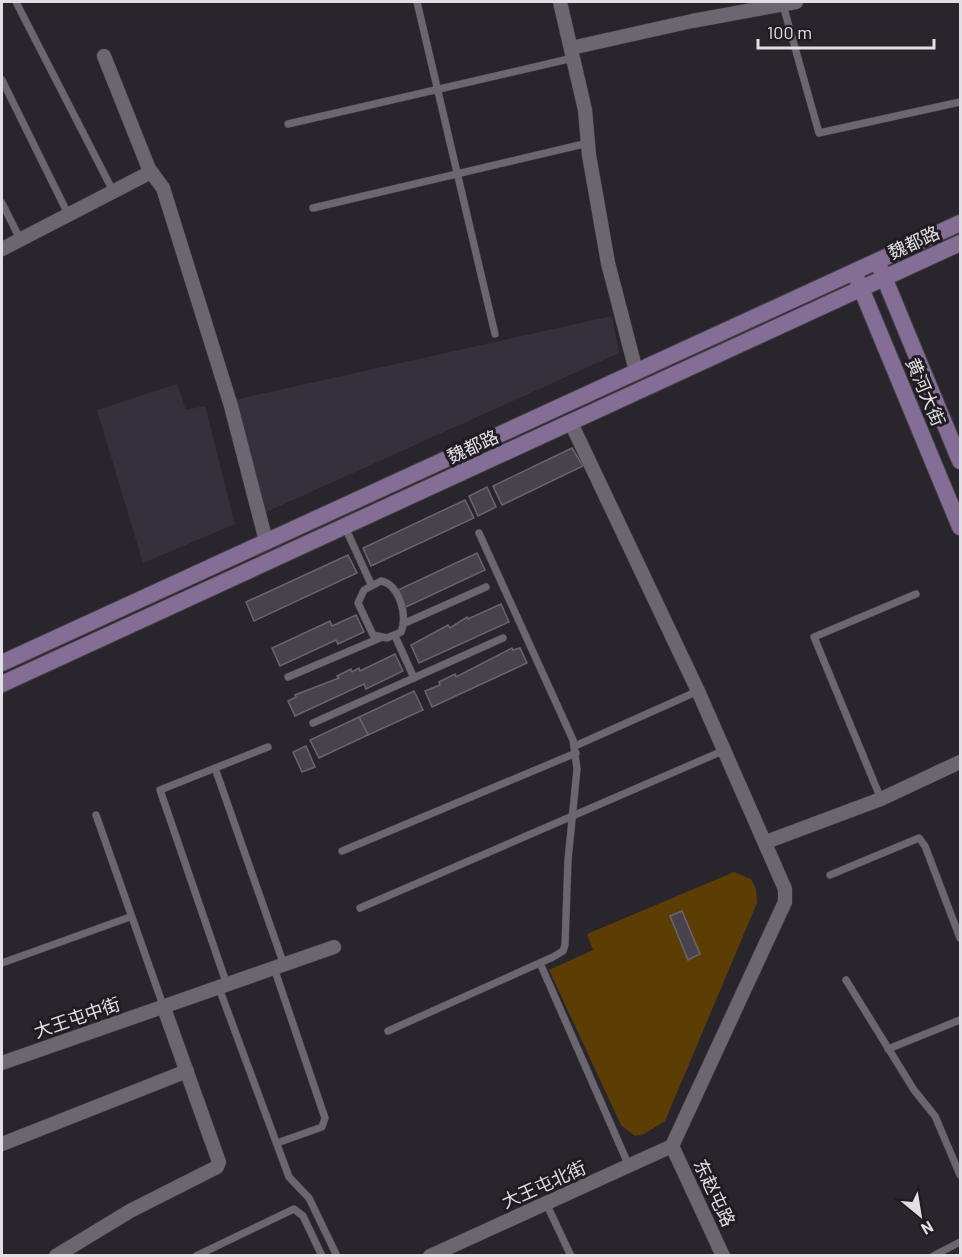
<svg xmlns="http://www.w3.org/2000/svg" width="962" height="1257" viewBox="0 0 962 1257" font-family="Barlow,'Noto Sans SC',sans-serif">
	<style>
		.built { fill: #36303b }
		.green { fill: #5c3d04 }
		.building { fill: #48434b; stroke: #69656e; stroke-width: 1.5 }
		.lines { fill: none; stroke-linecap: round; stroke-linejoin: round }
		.service-casing { stroke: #444047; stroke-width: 8 }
		.minor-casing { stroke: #444047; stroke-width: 15 }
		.secondary-casing { stroke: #444047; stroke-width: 18 }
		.service { stroke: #6b666f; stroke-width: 7 }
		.minor { stroke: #6b666f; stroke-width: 14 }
		.secondary { stroke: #846e96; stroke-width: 16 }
		.labels { text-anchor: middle; stroke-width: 6; stroke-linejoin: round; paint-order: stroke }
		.street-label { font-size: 18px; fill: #e2dfe4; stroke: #201c23 }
	</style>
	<rect width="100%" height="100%" fill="#29252d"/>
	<g class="built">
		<path d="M612,316L619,353L264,513L234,400Z"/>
		<path d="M177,384L186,410L205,406L235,524L143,563L97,410Z"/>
	</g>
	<path class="green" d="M734,872L751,879L756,889L757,903L665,1121L644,1134L635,1136L621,1125L549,970L593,950L587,934Z"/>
	<g class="building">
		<path d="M572,448L583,466L502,505L493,486Z"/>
		<path d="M487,487L496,507L478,516L469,496Z"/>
		<path d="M465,500L474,518L371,566L363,548Z"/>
		<path d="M477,553L485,570L406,607L398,590Z"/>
		<path d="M348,555L357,573L254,621L246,602Z"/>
		<path d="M501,604L509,622L419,663L411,645L448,625L450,628L467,617L468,619Z"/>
		<path d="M356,615L364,632L338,644L336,640L280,666L272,648L330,621L332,626Z"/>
		<path d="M512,648L513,650L520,648L527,663L432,707L425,691L440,685L439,682L455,674L456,677Z"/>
		<path d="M395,654L403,671L366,689L364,684L295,716L288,701L296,697L295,695L339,678L337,676L351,669L352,672L359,668L360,671Z"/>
		<path d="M414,691L423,710L368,735L359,717Z"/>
		<path d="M359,717L368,735L319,758L310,740Z"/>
		<path d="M306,746L315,767L302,772L293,752Z"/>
		<path d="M682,911L700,954L688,960L670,916Z"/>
	</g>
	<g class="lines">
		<g class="service-casing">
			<g id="service">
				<path d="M16,2L113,191"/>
				<path d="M417,2L495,334"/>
				<path d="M783,5L819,133L960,102"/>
				<path d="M2,80L68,214"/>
				<path d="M288,124L573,58"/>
				<path d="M2,203L20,239"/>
				<path d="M313,208L588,143"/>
				<path d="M345,527L371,584"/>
				<path d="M381,581C400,585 408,617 401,632L387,638L373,635L358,603L364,590Z"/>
				<path d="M405,623L486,587"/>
				<path d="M395,636L414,678"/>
				<path d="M288,677L380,638"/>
				<path d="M313,723L503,638"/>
				<path d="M575,746L698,691"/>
				<path d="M215,768L284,965"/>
				<path d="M881,799L814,637L916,594"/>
				<path d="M96,815L164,1008"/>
				<path d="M342,851L576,753"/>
				<path d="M830,875L919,838L925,846L960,938"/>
				<path d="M360,908L725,750"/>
				<path d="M2,963L130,917"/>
				<path d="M540,963L629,1166"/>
				<path d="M274,968L325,1118L322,1127L277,1143"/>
				<path d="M846,980L914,1090L935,1116L960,1175"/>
				<path d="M227,985L160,790L268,747"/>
				<path d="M219,988L289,1177L309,1198L337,1256"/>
				<path d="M388,1031L553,957L563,951L565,945L568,860L577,769L573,740L479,533"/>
				<path d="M888,1049L960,1020"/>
				<path d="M546,1203L571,1256"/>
				<path d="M196,1256L294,1209L303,1216L322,1256"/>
				<path d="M933,1256L960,1242"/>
			</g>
		</g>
		<g class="minor-casing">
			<g id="minor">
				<path d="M560,2L585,110L589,155L608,263L636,371"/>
				<path d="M571,48L692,21L796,2"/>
				<path d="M104,56L149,169L163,188L231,406L266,541"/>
				<path d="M2,249L151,172"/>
				<path d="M571,423L698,691L785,889V902L672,1146"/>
				<path d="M766,842L881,799L960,762"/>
				<path d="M2,1063L334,947"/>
				<path d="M2,1144L187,1071"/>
				<path d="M672,1146L723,1256"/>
				<path d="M56,1256L130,1211L217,1167L219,1162L164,1008"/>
				<path d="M430,1256L672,1146"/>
			</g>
		</g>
		<g class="secondary-casing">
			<g id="secondary">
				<path d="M881,270L960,461"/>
				<path d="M858,281L960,527"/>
				<path d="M2,663L960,223"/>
				<path d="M2,684L960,243"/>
			</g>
		</g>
		<use href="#service" class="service"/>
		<use href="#minor" class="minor"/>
		<use href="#secondary" class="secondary"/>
	</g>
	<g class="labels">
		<g class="street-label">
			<text transform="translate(914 243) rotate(-25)" y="6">魏都路</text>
			<text transform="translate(925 392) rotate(67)" y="6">黄河大街</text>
			<text transform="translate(473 447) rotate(-25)" y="6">魏都路</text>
			<text transform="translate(77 1018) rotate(-19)" y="6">大王屯中街</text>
			<text transform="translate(544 1185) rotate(-24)" y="6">大王屯北街</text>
			<text transform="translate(714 1193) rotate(65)" y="6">东赵屯路</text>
		</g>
	</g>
	<rect width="962" height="1257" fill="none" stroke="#e2dfe4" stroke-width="6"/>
	<g transform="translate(920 1215) rotate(150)" stroke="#201c23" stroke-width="4.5" paint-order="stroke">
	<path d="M0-4.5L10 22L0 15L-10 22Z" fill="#e2dfe4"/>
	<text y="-9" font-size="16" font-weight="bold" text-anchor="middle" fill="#e2dfe4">N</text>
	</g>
	<path d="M758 39v9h176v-9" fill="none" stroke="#e2dfe4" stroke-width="3"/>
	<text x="767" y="39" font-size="18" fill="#e2dfe4" stroke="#201c23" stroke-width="4.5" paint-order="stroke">100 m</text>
</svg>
